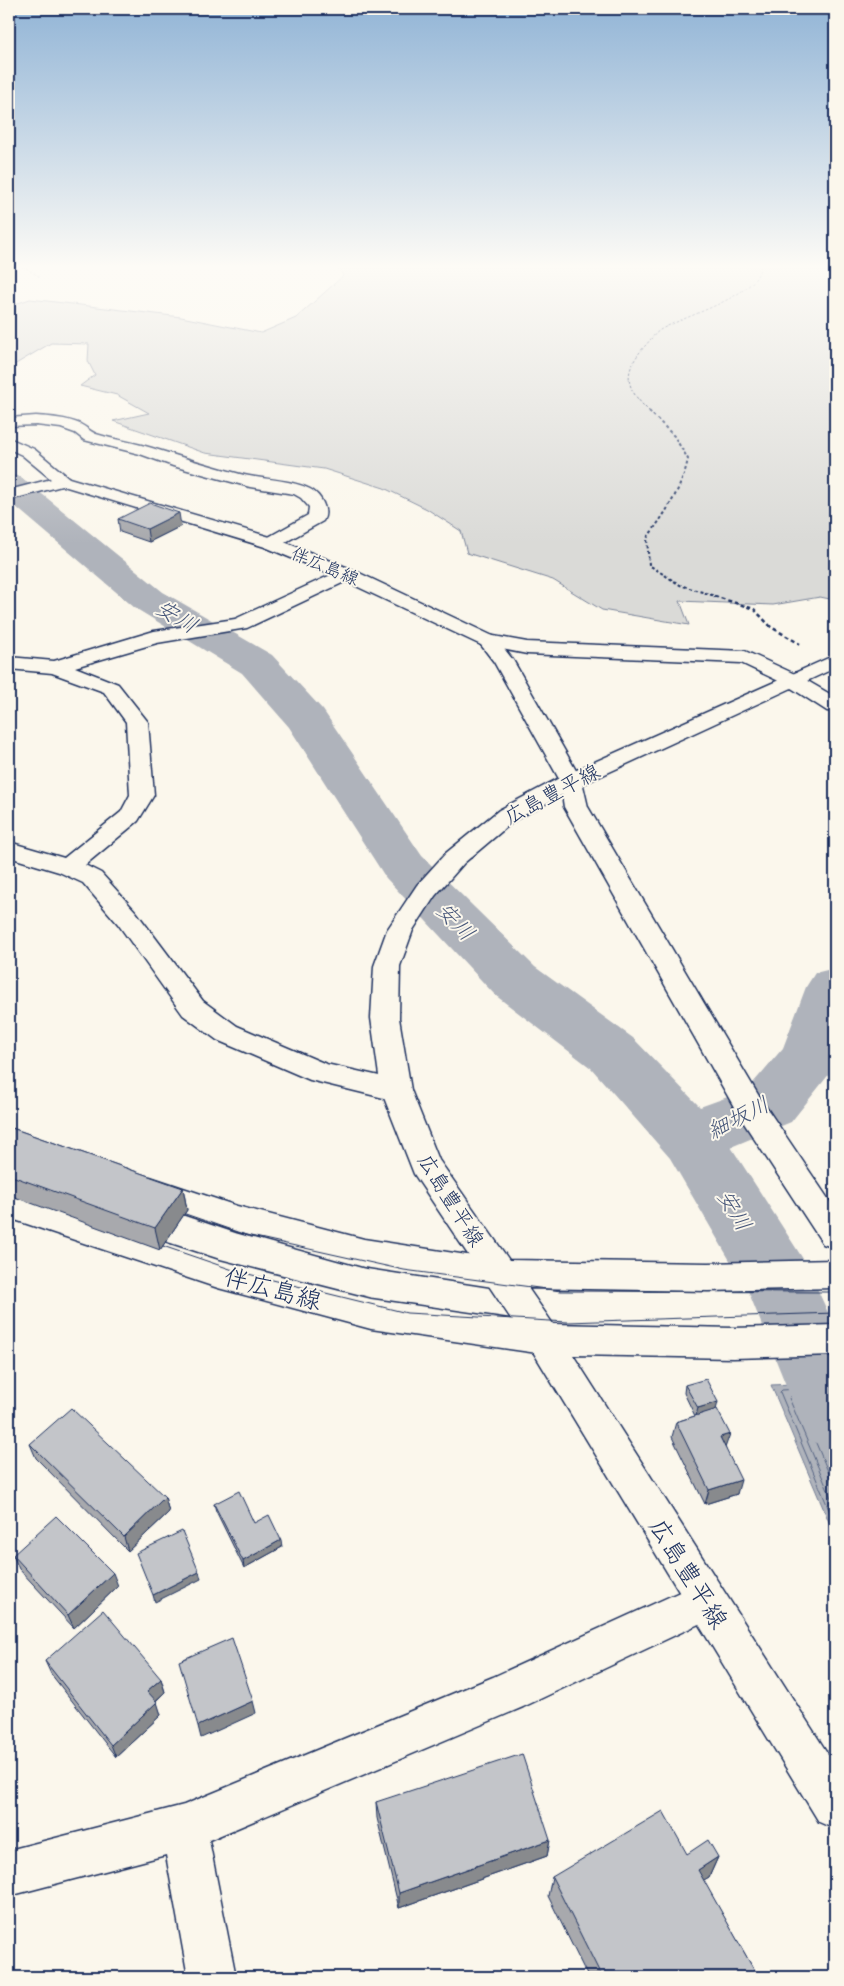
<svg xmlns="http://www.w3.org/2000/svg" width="844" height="1986" viewBox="0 0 844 1986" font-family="Itim,'Klee One',sans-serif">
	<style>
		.green { fill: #dadad7; stroke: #7a849a }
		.water { fill: #afb3bb; stroke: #747e96 }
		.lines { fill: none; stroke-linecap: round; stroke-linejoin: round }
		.shore-far1 { stroke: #566483; stroke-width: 1 }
		.shore { stroke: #566483; stroke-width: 2 }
		.river { fill: #afb3bb; fill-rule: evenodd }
		.street-casing { stroke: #1b2f5e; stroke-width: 3 }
		.secondary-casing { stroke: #1b2f5e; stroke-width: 3 }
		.primary-casing { stroke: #1b2f5e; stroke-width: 3 }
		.path-far2 { stroke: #1b2f5e; stroke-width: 1; stroke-dasharray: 2.5 2; stroke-linecap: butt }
		.path-far1 { stroke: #1b2f5e; stroke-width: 2; stroke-dasharray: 3 2.5; stroke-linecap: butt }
		.path { stroke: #1b2f5e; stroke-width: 2.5; stroke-dasharray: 4 3; stroke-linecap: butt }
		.street { fill: #fbf7ec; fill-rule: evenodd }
		.secondary { fill: #fbf7ec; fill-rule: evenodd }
		.primary { fill: #fbf7ec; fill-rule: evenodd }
		.tram { stroke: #1b2f5e; stroke-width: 1 }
		.wall { fill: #a8a9ad; stroke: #1b2f5e }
		.shaded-wall { fill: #888a8d; stroke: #1b2f5e }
		.building { fill: #c3c5c9; stroke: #1b2f5e }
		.labels { text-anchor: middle; stroke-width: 4; stroke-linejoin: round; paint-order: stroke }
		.far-street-label { font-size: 18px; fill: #1b2f5e; stroke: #fbf7ec }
		.street-label { font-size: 21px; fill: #1b2f5e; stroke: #fbf7ec }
		.water-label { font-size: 22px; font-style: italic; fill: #47577a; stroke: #fbf7ec }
		.near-street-label { font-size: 25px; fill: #1b2f5e; stroke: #fbf7ec }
	</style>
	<rect width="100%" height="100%" fill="#fbf7ec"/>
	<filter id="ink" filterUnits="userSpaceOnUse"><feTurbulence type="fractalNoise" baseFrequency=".02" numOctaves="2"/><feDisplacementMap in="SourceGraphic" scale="10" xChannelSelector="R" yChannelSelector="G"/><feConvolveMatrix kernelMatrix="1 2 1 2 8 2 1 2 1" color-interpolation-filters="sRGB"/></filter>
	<g filter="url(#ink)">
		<path class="green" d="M338,266H835V600L820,597L773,605L680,601L689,625L602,610L553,580L467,553L461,531L427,509L384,488L324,469L205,453L113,421L149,413L117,395L80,386L95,375L88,361L89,344L51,343L9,368V306L30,299L181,317L261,333L296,318L343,276Z"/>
		<path class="water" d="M835,1382V1536L771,1385Z"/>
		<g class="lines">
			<g class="shore-far1">
				<path d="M835,1393L791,1396L789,1398L835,1507"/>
				<path d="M835,1401L803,1403L800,1405L835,1488"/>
				<path d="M828,1507L780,1392L782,1390L835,1387"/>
			</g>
			<path class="shore" d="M828,1506L835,1523"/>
			<path class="river" d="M9,474L21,477L163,592L272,655L323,710L422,856L535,967L633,1038L700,1107L747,1090L783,1048L806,987L815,973L835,968V1065L830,1073L791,1122L731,1147L805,1262L835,1328V1450L808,1440L749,1293L670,1158L591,1068L495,995L386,878L289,727L242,673L135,608L9,501Z"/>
			<g class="street-casing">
				<g id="street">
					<path d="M36,416C51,417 66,418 80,424C86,427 91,432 96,434C115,440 134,442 152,448C181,457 210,466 240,474C262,480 290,479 310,489C320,494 330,510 323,521L277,547L271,548L265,547L262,543L265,539L308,515L309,507L301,498L294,494L250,487L173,466L140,454L84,440L75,433L61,428L36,425L9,426V418Z"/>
					<path d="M63,476L69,478L71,481L69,484L9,500V490Z"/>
					<path d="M346,568L353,570L355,574L353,578L247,628L157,643L75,667L118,684L148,722L154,795L138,821L85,865L101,873L136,912L203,1001L237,1026L326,1064L406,1082L411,1090L406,1098L396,1101L310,1080L217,1040L183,1015L118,924L83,883L59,872L9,857V842L64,858L121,812L130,795L126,722L104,692L52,673L9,669V657L54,661L154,631L235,619Z"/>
					<path d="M488,635L527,642L745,651L799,676L802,680L799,684L792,686L785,684L741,663L527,654L481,645L478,641L481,637Z"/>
					<path d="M571,774L579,776L582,781L588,807L760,1098L835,1209V1248L823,1244L738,1114L564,807L560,781L563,776Z"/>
					<path d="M706,1580L720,1586L726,1600L720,1614L523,1707L209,1840L236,1977H188L166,1855L9,1896V1850L184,1805L493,1677Z"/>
				</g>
			</g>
			<g class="secondary-casing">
				<g id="secondary">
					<path d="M9,438L34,449L69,478L277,539L353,570L495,637L513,660L582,781L579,786L571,788L563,786L494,662L481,645L339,578L265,547L57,484L22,455L9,449Z"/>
					<path d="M792,674L799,676L835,697V712L827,711L785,684L782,680L785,676Z"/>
					<path d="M150,1177L237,1206L364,1239L499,1260L511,1264L516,1274L511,1284L499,1288L364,1267L237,1232L139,1199L134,1190L139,1181Z"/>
					<path d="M9,1192L218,1260L371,1299L544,1324L556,1328L561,1339L556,1350L544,1354L371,1329L218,1288L9,1218Z"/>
				</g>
			</g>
			<g class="primary-casing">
				<path id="primary" d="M835,655V668L579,786L515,820L464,863L435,896L413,930L400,966L399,1018L411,1090L439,1160L509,1260L708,1263L835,1260V1288L708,1291L528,1288L553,1324L733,1328L835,1325V1355L733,1358L573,1355L835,1765V1829L819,1822L532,1350L414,1174L381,1090L371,1018L374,966L387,930L417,885L446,853L499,810L563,776Z"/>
			</g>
			<g class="path-far2">
				<path d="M22,266L40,277"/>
				<path d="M650,412C626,389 621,374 644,347C649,342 654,334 660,330C683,316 760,296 760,266"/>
			</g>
			<path class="path-far1" d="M649,411L674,436L688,459C682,489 665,514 647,538L649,565L680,585L718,597"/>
			<path class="path" d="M714,596L754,609L771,627L800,644"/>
			<use href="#street" class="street"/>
			<use href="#secondary" class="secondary"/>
			<use href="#primary" class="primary"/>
			<g class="tram">
				<path d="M171,1209L246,1235L404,1270L561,1291L835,1292"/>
				<path d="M151,1242L236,1271L407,1313L568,1322L835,1313"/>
			</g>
		</g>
		<g class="wall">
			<path d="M118,519L181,526L149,542L120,532Z"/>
			<path d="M9,1127L183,1188L187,1210L160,1250L9,1195Z"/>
			<path d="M685,1385L716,1410L737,1494L705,1504L672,1437L676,1422L695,1416L684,1393Z"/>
			<path d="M30,1444L165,1497L169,1512L128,1551L36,1458Z"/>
			<path d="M214,1504L254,1523L282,1547L244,1568L216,1511Z"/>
			<path d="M13,1555L118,1586L74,1628L19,1569Z"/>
			<path d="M45,1661L161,1679L165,1692L156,1701L161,1715L116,1757L51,1674Z"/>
			<path d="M376,1802L550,1840L547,1856L399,1908L377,1818Z"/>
			<path d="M718,1857L709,1877L703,1880L758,1977H588L548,1896L552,1877Z"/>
		</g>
		<g class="shaded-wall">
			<path d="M179,513L181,526L149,542L147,529Z"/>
			<path d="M183,1188L187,1210L160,1250L155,1228Z"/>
			<path d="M718,1402L716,1410L696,1416L698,1408Z"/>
			<path d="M730,1434L725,1448L720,1437Z"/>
			<path d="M741,1480L737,1494L705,1504L709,1490Z"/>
			<path d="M165,1497L169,1512L128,1551L124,1537Z"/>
			<path d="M281,1540L282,1547L244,1568L243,1561Z"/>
			<path d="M199,1572L201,1579L155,1602L153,1595Z"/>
			<path d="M113,1573L118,1586L74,1628L68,1615Z"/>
			<path d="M161,1679L165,1692L152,1704L147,1691Z"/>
			<path d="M253,1701L256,1713L201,1738L198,1726Z"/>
			<path d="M157,1702L161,1715L116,1757L111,1745Z"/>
			<path d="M550,1840L547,1856L399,1908V1893Z"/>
			<path d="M718,1857L709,1877L689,1889L698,1870Z"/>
		</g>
		<g class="building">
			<path d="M150,503L179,513L147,529L118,519Z"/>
			<path d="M9,1127L183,1188L155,1228L9,1175Z"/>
			<path d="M706,1379L718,1402L698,1408L685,1385Z"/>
			<path d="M71,1408L165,1497L124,1537L30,1444Z"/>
			<path d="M717,1409L730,1434L720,1437L741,1480L709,1490L676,1422Z"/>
			<path d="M239,1491L254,1523L269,1515L281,1540L243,1561L214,1504Z"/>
			<path d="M56,1516L113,1573L68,1615L13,1555Z"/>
			<path d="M182,1531L199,1572L153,1595L136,1553Z"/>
			<path d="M103,1610L161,1679L147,1691L157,1702L111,1745L45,1661Z"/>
			<path d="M232,1638L253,1701L198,1726L179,1661Z"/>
			<path d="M522,1754L550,1840L399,1893L376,1802Z"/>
			<path d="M663,1811L687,1854L708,1840L718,1857L698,1870L758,1977H602L552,1877Z"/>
		</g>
	</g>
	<linearGradient id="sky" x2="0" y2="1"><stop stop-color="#91b4d6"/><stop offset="0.49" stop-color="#fdfbf6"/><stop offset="1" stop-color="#fdfbf6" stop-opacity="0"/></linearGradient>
	<rect width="844" height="544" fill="url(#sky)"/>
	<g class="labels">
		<g class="far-street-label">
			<text transform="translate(325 566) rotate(23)" y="6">伴広島線</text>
		</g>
		<g class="street-label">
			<text transform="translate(552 794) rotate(-28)" y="7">広島豊平線</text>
			<text transform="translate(451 1200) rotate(58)" y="7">広島豊平線</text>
		</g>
		<g class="water-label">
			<text transform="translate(177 616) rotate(31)" y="8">安川</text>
			<text transform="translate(456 921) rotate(46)" y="8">安川</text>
			<text transform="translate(738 1117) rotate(-27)" y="8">細坂川</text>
			<text transform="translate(735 1210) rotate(59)" y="8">安川</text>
		</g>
		<g class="near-street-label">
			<text transform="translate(273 1288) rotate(15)" y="9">伴広島線</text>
			<text transform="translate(689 1573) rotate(58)" y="9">広島豊平線</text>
		</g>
	</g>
	<rect width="844" height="1986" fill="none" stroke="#fbf7ec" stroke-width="30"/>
	<rect x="15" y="15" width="814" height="1956" fill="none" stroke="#1b2f5e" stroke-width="2" filter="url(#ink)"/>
</svg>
